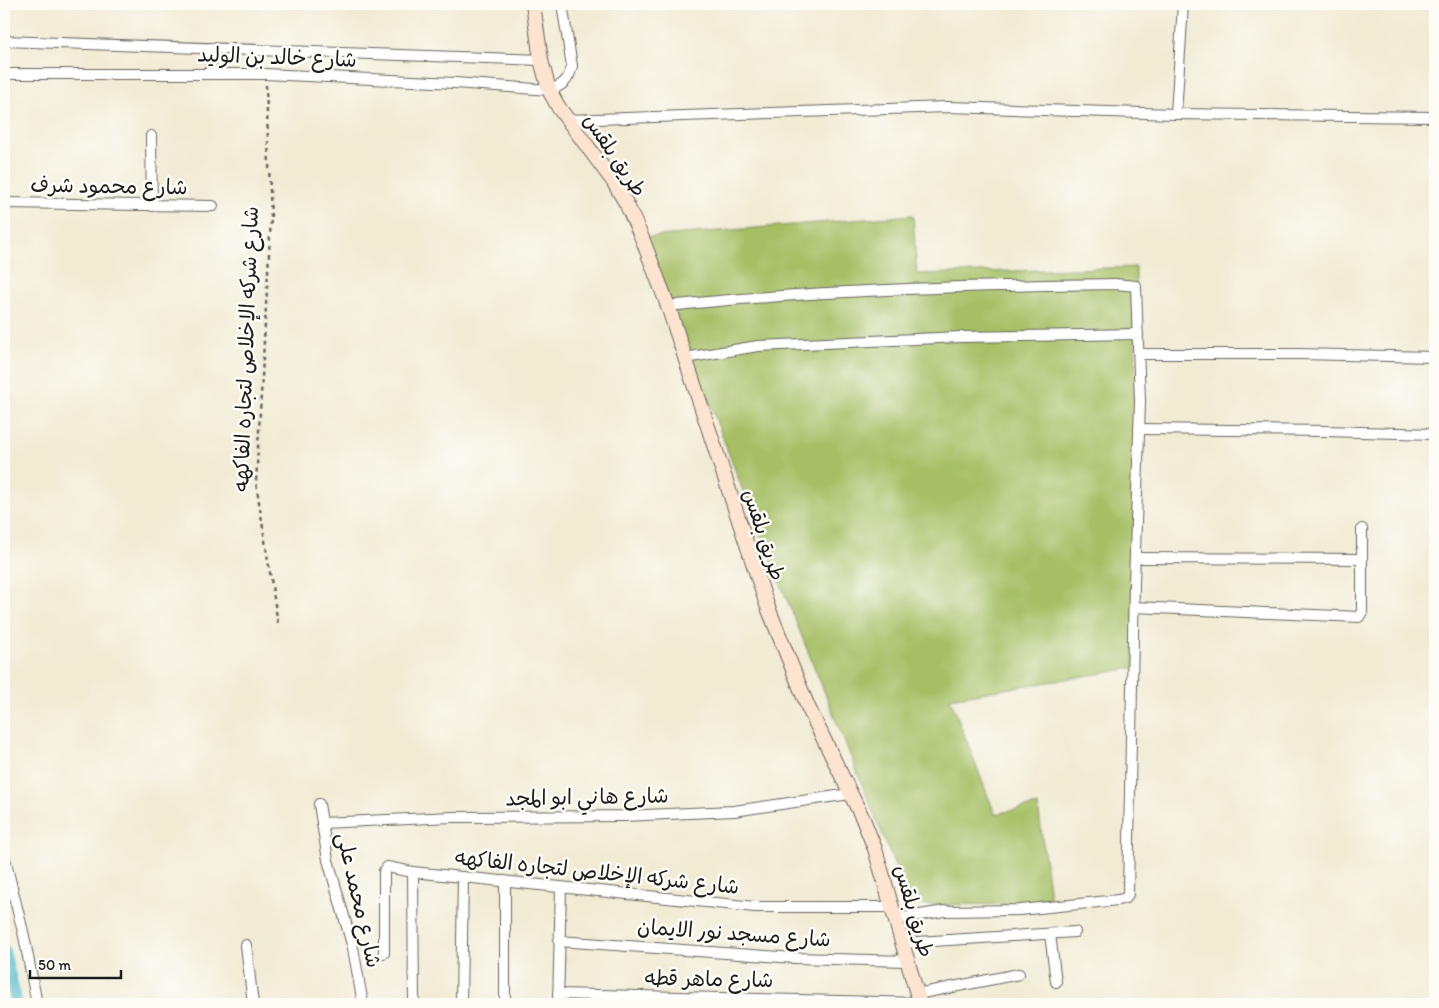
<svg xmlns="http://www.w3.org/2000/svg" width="1439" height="1008" viewBox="0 0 1439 1008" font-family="Itim,'Playpen Sans Arabic',sans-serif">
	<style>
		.green { fill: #a6bf65; stroke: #616e40 }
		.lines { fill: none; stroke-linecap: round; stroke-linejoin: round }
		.canal { stroke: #4db7ca; stroke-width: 12 }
		.minor-casing { stroke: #67645c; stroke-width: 12 }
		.secondary-casing { stroke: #67645c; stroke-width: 16 }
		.path { stroke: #67645c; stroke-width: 2.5; stroke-dasharray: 4 4; stroke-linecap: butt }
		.minor { stroke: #fff; stroke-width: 10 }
		.secondary { stroke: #fde4d0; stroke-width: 14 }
		.labels { text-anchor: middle; stroke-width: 5; stroke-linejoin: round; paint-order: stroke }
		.street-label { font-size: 21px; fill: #1c1c1c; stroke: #fdfcf7 }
	</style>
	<rect width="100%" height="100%" fill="#fdfcf7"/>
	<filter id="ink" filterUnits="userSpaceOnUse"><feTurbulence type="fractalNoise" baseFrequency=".02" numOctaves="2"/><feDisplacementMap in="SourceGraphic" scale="10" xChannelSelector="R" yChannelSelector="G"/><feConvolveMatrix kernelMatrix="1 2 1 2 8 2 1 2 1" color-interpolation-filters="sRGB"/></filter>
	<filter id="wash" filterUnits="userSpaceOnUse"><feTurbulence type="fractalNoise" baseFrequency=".0096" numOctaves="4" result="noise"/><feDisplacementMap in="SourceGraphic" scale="20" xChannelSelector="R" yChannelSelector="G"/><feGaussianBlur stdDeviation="1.12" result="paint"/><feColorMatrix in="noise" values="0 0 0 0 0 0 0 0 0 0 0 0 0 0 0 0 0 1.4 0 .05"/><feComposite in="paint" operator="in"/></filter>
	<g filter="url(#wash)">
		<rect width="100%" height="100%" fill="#f1ebd4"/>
		<path class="green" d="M913,215L917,274L1136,267L1134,668L950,698L995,814L1038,805L1051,904L911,905L750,509L646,237Z"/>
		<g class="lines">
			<path class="canal" d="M4,951L17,1004"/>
		</g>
	</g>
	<g filter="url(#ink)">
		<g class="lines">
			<g class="minor-casing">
				<g id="minor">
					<path d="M4,41L541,60"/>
					<path d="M211,48V73"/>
					<path d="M4,74H265L455,83L549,90C563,86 569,80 572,66L562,4"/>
					<path d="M1176,114L1183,4"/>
					<path d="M568,120L947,107L1176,114L1435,117"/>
					<path d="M151,136L152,206"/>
					<path d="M4,203L213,206"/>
					<path d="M668,306C817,290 966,286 1115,284L1136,286L1140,402L1134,583L1128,894L1126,898L1118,900L1020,910L944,911L896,919"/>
					<path d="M1139,354H1298L1435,357"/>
					<path d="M685,358L758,346L961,337L1138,334"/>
					<path d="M1139,429L1324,431L1435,434"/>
					<path d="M1135,558L1362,559V529"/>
					<path d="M1134,607L1359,617L1362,612V559"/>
					<path d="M319,804L328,860L353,948L363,1004"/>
					<path d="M322,823L452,817L624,816L734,811L850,794"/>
					<path d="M4,855L24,936L37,1004"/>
					<path d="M413,872L414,1004"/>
					<path d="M1050,934L1056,982"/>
					<path d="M559,941L795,958L907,961"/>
					<path d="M902,943L1075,932"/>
					<path d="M246,945L253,1004"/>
					<path d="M384,953V871L387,867L413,872L755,907H892"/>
					<path d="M558,994L920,1003"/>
					<path d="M917,994L1019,974"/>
					<path d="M461,1004L463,877"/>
					<path d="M505,1004V881"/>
					<path d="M558,1004L561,887"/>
				</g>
			</g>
			<g class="secondary-casing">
				<path id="secondary" d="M533,4L541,60L549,90L559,108L613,181L626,203L642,238L668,306L767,605L808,707L863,819L875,849L920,1004"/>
			</g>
			<path class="path" d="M266,85L271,218L256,483L278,624"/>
			<use href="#minor" class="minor"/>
			<use href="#secondary" class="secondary"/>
		</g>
	</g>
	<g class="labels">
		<g class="street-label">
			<text transform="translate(277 57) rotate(2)" y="7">شارع خالد بن الوليد</text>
			<text transform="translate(615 155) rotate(56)" y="7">طريق بلقس</text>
			<text transform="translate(109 186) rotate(1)" y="7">شارع محمود شرف</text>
			<text transform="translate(246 349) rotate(-88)" y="7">شارع شركه الإخلاص لتجاره الفاكهه</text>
			<text transform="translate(764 535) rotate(72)" y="7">طريق بلقس</text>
			<text transform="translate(587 797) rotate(-1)" y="7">شارع هاني ابو المجد</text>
			<text transform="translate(597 872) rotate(6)" y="7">شارع شركه الإخلاص لتجاره الفاكهه</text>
			<text transform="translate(359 900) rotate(77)" y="7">شارع محمد على</text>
			<text transform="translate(914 911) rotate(74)" y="7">طريق بلقس</text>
			<text transform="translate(734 933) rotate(4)" y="7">شارع مسجد نور الايمان</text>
			<text transform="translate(709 979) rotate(1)" y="7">شارع ماهر قطه</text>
		</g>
	</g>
	<rect width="1439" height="1008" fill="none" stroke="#fdfcf7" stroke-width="20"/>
	<path d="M30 970v8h91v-8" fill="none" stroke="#1c1c1c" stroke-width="2.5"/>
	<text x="38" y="970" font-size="15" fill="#1c1c1c" stroke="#fdfcf7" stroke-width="4" paint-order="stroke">50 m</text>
</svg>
